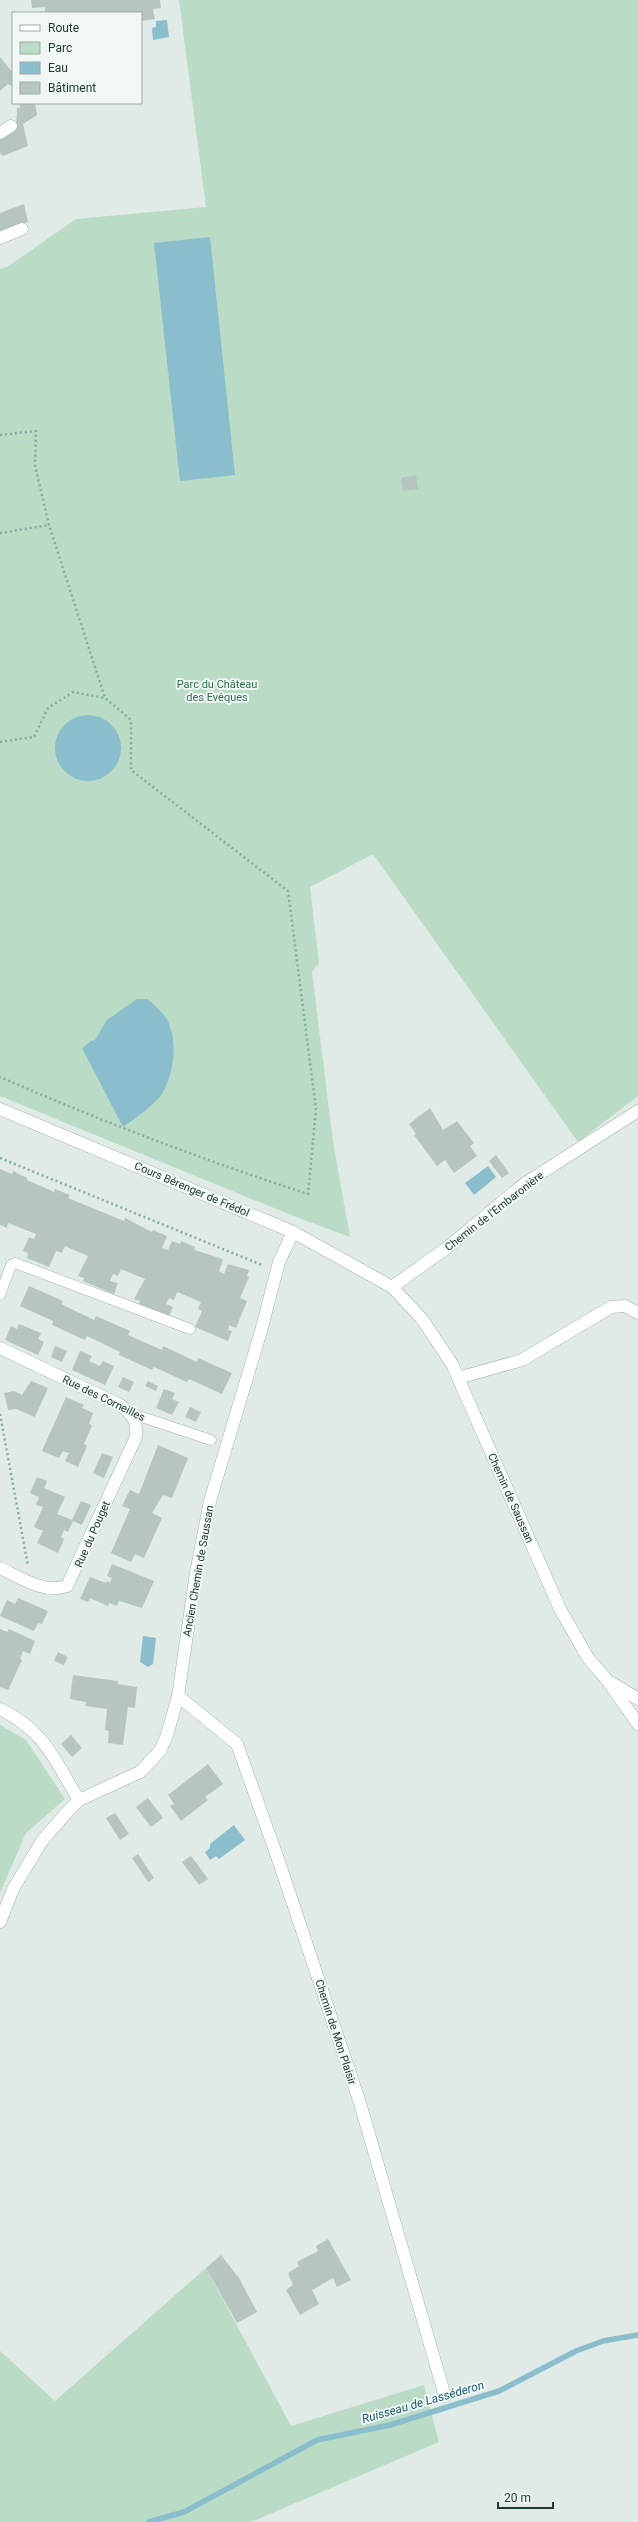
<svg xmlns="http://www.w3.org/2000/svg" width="638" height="2522" viewBox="0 0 638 2522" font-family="Roboto,sans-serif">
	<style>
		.green { fill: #badbc5 }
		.water { fill: #8abecd }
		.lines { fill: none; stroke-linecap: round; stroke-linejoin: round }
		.stream { stroke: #8abecd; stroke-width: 5.5 }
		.building { fill: #b6c5c0 }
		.service-casing { stroke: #a3b2ad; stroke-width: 11 }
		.minor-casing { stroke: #a3b2ad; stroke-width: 13 }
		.tertiary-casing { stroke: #a3b2ad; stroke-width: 13 }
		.path { stroke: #82aca2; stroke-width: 2.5; stroke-dasharray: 2 3; stroke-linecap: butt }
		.service { stroke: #fff; stroke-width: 10 }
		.minor { stroke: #fff; stroke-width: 12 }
		.tertiary { stroke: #fff; stroke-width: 12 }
		.labels { text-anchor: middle; stroke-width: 4; stroke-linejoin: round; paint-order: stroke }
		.park-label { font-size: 11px; fill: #2e6f4c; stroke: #f0f7f4 }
		.street-label { font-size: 11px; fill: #223a35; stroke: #f0f7f4 }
		.water-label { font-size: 12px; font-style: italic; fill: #1f5e73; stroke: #f0f7f4 }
	</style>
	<rect width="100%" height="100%" fill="#e0eae6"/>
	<g class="green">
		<path d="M179,0H638V1096L578,1142L373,854L310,887L319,963L312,972L333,1142L350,1237L296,1217L0,1096V269L7,267L76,219L206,207Z"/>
		<path d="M0,1725L26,1740L65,1799L26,1833L0,1893Z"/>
		<path d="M206,2268L291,2426L424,2385L439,2442L251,2522H0V2351L55,2401Z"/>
	</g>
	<g class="water">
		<path d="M167,20L169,37L153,40L152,28L156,27V21Z"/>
		<path d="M210,237L235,475L180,481L154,243Z"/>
		<circle cx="88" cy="748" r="33"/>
		<path d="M137,999H147C154,1004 166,1015 169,1024C178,1044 173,1081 159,1098C148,1109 136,1118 123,1127L82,1048L91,1041L95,1040L107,1020Z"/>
		<path d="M488,1166L496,1177L474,1195L465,1183Z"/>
		<path d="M143,1636L156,1638L153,1664L148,1667L140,1662Z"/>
		<path d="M234,1825L245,1840L219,1859L216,1856L210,1860L205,1852L210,1848V1844Z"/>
	</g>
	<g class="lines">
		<path class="stream" d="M149,2522L184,2512L317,2440L390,2425L499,2391L576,2351L603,2341L638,2335"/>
	</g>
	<g class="building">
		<path d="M31,0H160L161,8L153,9L155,19L141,21V13H45V7L32,8Z"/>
		<path d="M0,57L13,73V87L8,84L0,91Z"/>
		<path d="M19,103H35L37,115L23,124L28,146L3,156L0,153V138L16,128L17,108H20Z"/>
		<path d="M24,204L28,222L0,231V213Z"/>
		<path d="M416,475L418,489L403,491L401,478Z"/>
		<path d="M430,1108L443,1130L457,1121L474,1143L470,1146L477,1156L454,1173L445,1160L437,1166L414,1135L416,1134L409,1124Z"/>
		<path d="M496,1155L509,1173L502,1178L489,1161Z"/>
		<path d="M0,1169L12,1174L13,1171L27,1178V1180L54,1192L55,1189L70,1195L68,1198L124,1221L125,1218L152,1232L153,1230L167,1236L162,1248L168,1250L172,1241L180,1244L181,1241L195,1247L194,1250L223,1259L219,1271L224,1274L228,1264L249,1270L247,1276L249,1277L240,1298L247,1301L236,1328L229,1325L228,1330L232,1331L228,1341L195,1327L202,1311L198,1309L201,1302L177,1292L174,1300L169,1298L166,1304L173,1307L169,1317L139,1304L140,1301L134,1299L145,1279L121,1269L118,1276L113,1274L110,1281L118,1283L114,1294L83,1281L84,1278L78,1276L88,1256L65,1246L62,1253L56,1251L49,1267L27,1258L28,1253L23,1251L29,1237L34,1239L36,1234L8,1223L7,1228L0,1225Z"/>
		<path d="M29,1286L63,1301L61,1304L94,1320L96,1316L130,1331L128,1335L162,1350L163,1346L197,1362L198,1358L232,1373L222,1394L189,1379L187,1382L154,1367L152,1370L119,1355L120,1352L87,1336L85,1340L52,1325L53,1321L20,1306Z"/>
		<path d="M19,1324L41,1333L38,1339L44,1342L38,1355L5,1340L11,1326L17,1329Z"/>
		<path d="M55,1346L67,1351L62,1362L51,1357Z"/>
		<path d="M80,1351L92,1356L89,1361L100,1366L103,1361L114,1366L105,1385L72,1370Z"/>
		<path d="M123,1377L134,1382L129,1392L118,1387Z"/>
		<path d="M31,1381L48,1388L35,1417L16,1409L8,1410L4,1393L14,1391L22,1395Z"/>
		<path d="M148,1381L158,1386L156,1391L145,1386Z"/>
		<path d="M164,1389L175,1393L172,1399L179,1402L172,1415L156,1408Z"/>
		<path d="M66,1397L84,1405L82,1408L93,1413L89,1424L92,1425L84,1444L87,1446L78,1467L65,1461L69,1453L63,1451L59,1458L42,1451Z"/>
		<path d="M190,1407L201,1412L196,1422L185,1417Z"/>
		<path d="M158,1445L188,1458L172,1498L163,1495L152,1513L162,1518L144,1558L135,1554L131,1562L111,1553L130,1509L122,1506L130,1490L139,1494Z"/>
		<path d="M102,1453L113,1457L104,1478L93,1473Z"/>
		<path d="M37,1477L47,1481L44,1488L65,1497L57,1514L72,1520L81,1501L91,1505L82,1525L73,1521L68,1532L64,1530L61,1537L64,1539L58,1553L37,1543L43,1531L34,1527L43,1507L36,1505L39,1497L30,1493Z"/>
		<path d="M112,1564L154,1581L142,1608L119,1601L117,1606L109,1603L108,1606L90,1598L88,1602L80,1599L90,1577L106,1583L107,1581L110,1583L112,1578L107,1576Z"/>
		<path d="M18,1598L48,1611L42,1624L38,1623L34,1631L0,1616L7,1600L15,1604Z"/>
		<path d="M0,1629L7,1632L9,1629L35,1641L30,1654L23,1651L20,1659L22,1660L8,1690L0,1687Z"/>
		<path d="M58,1652L68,1657L64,1665L54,1661Z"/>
		<path d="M73,1675L118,1681V1684L137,1687L135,1708L128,1707L123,1745L108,1743L109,1731L105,1730L107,1709L85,1706L86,1702L70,1699Z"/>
		<path d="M71,1735L82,1748L72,1757L61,1744Z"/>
		<path d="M208,1764L223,1784L205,1797L208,1800L181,1821L170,1806L174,1804L168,1795Z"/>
		<path d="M148,1798L163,1818L151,1827L136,1807Z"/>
		<path d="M115,1813L129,1834L120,1840L106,1818Z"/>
		<path d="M138,1854L154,1878L148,1882L132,1858Z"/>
		<path d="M191,1856L208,1879L199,1885L182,1862Z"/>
		<path d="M328,2239L351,2280L337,2287L333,2278L312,2290L319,2304L300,2315L286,2290L293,2285L288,2273L299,2266L297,2262L318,2251L316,2246Z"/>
		<path d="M221,2255L239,2278L257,2312L237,2323L206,2268Z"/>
	</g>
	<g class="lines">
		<g class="service-casing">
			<g id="service">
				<path d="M0,1295L11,1265L15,1263L190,1329"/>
				<path d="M133,1414L211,1440"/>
			</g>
		</g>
		<g class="minor-casing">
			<g id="minor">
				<path d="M0,133L11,126"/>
				<path d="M0,238L22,229"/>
				<path d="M392,1287L448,1247L524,1184L638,1111"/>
				<path d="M0,1348L120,1405C133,1415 137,1420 136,1437L67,1586C44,1594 21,1578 0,1568"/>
				<path d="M458,1378L522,1360L611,1307L625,1306L638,1313"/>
				<path d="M178,1696L237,1744L278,1859L360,2103L445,2396"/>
				<path d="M0,1709C45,1731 54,1759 79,1800"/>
				<path d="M0,1922L13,1889L42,1841L67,1812L79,1800L140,1772L160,1751L167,1735L178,1696L196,1573L210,1501L261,1331L279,1262L293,1232"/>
			</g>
		</g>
		<g class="tertiary-casing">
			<g id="tertiary">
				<path d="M0,1109L293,1232L392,1287L422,1319L452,1364L560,1609L588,1658L607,1680L638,1724"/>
				<path d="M612,1683L638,1699"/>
			</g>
		</g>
		<g class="path">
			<path d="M0,435L36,431L35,466L49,525L105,698"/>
			<path d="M0,533L49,525"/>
			<path d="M0,742L34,737L48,708L73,692L105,698L131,720V770L288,891L316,1109L308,1194C203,1160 101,1121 0,1077"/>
			<path d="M0,1158L262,1265"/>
			<path d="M0,1414L28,1566"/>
		</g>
		<use href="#service" class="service"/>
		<use href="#minor" class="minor"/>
		<use href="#tertiary" class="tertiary"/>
	</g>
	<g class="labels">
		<g class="park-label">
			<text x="217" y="688">Parc du Château<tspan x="217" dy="13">des Evêques</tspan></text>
		</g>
		<g class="street-label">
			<text transform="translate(192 1189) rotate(23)" y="4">Cours Bérenger de Frédol</text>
			<text transform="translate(494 1211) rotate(-38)" y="4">Chemin de l'Embaronière</text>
			<text transform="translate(104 1398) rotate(26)" y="4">Rue des Corneilles</text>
			<text transform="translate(511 1498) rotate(66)" y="4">Chemin de Saussan</text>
			<text transform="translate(92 1534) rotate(-66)" y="4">Rue du Pouget</text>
			<text transform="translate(198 1571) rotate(-80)" y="4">Ancien Chemin de Saussan</text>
			<text transform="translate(336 2032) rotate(72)" y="4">Chemin de Mon Plaisir</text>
		</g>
		<g class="water-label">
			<text transform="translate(423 2402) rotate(-16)" y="4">Ruisseau de Lasséderon</text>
		</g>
	</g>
	<rect x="12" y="12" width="130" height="92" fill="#f0f7f4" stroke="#9eaba8"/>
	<rect x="20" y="25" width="20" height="6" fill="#ffffff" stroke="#9eaba8"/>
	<text x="48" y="32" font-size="12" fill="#223a35">Route</text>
	<rect x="20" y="42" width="20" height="12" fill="#badbc5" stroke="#9eaba8"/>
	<text x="48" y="52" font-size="12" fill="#223a35">Parc</text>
	<rect x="20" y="62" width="20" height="12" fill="#8abecd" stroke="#9eaba8"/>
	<text x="48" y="72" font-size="12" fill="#223a35">Eau</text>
	<rect x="20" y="82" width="20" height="12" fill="#b6c5c0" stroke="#9eaba8"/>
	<text x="48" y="92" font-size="12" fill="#223a35">Bâtiment</text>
	<path d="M498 2502v6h55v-6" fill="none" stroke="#223a35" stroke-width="2"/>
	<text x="504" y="2502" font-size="12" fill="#223a35" stroke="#f0f7f4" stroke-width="3" paint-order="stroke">20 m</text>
</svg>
